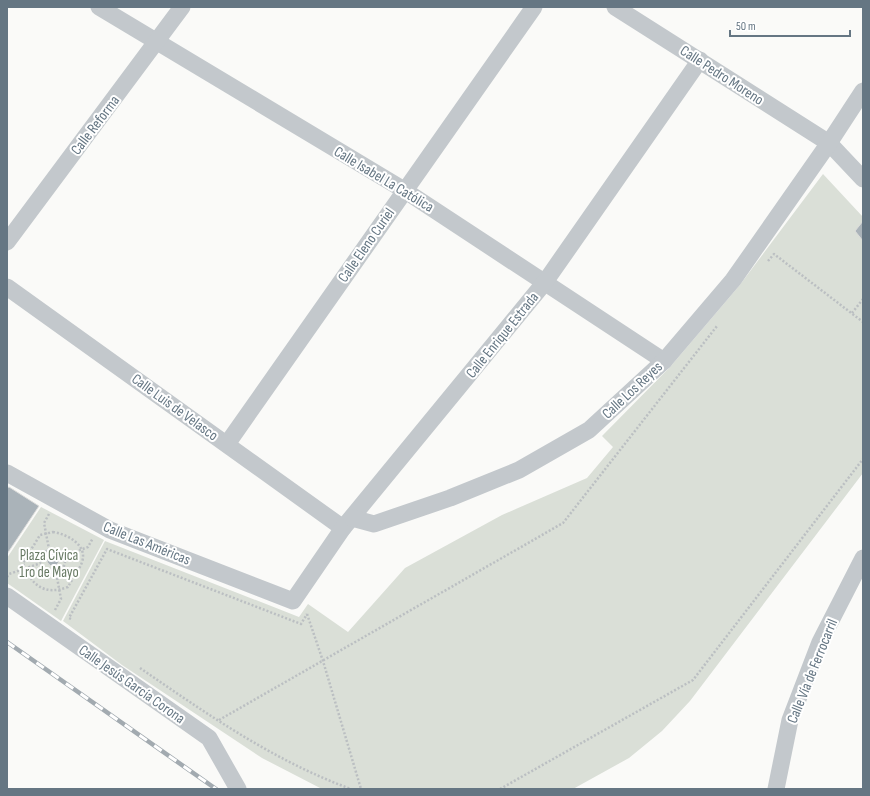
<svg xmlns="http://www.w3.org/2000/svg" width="870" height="796" viewBox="0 0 870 796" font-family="'Sofia Sans Condensed',sans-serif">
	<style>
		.green { fill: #dadfd7 }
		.building { fill: #aab3b9; stroke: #dcdcda }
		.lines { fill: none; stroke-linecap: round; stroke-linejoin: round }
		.path { stroke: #bbbfc2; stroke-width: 2.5; stroke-dasharray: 2 2; stroke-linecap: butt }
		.minor { stroke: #c3c8cc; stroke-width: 17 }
		.rail-casing { stroke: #a2aab0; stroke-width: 4.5 }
		.rail { stroke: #fff; stroke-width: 3; stroke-dasharray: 9; stroke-linecap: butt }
		.labels { text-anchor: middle; stroke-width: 4; stroke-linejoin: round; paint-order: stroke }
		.street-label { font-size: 15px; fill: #657683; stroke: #fff }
		.park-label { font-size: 15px; fill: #687a64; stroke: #fff }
	</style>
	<rect width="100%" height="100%" fill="#fafaf8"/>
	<g class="green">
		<path d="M823,174L863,217V473L690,701L662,731L629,758L573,789H322L262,758L122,665L63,621L105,541L299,617L308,604L348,632L405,568L502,515L587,478L613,447L602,436L670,367L739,286Z"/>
		<path d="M41,507L104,540L61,621L7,583V558Z"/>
	</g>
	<g class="building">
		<path d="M863,221V241L855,231Z"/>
		<path d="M9,487L39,506L7,554V488Z"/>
		<circle cx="53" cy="560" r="6"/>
	</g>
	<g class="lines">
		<g class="path">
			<path d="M768,261L774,254L863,322"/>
			<path d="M852,313L863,299"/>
			<path d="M49,514L44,523L49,549"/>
			<path d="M53,532C67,534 88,545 82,562C79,571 72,579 68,587C44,596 31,585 23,563L40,535Z"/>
			<circle cx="53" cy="561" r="12"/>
			<path d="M64,556L88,547L93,538"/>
			<path d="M7,577L9,574L41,563"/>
			<path d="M55,610L61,599L56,572"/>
			<path d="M307,614L323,661L361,789"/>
			<path d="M71,619L69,618L107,549L301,624L307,614"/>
			<path d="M140,668C207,714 274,761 351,789"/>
			<path d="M219,720L563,523L717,326"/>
			<path d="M500,789L693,680L863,459"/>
		</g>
		<g class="minor">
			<path d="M99,7L404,190L664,361"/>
			<path d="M615,7L829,143L863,179"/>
			<path d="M7,242L182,7"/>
			<path d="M7,287L343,528"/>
			<path d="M227,444L534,7"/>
			<path d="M7,473L110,530L293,601L343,528L545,282L700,60"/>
			<path d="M352,518L374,524L450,498L519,470L589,430L664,361L733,280L829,143L863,91"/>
			<path d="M7,596L209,738L238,789"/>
			<path d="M776,789L790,720L820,642L863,558"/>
		</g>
		<g class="rail-casing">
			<path id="rail" d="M7,642L216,789"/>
		</g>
		<use href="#rail" class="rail"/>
	</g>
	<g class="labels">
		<g class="street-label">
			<text transform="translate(722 75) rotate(33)" y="5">Calle Pedro Moreno</text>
			<text transform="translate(95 125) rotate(-53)" y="5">Calle Reforma</text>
			<text transform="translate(384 179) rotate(31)" y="5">Calle Isabel La Católica</text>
			<text transform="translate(366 245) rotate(-55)" y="5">Calle Eleno Curiel</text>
			<text transform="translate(502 335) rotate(-51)" y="5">Calle Enrique Estrada</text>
			<text transform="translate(632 390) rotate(-43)" y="5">Calle Los Reyes</text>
			<text transform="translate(175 407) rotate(36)" y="5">Calle Luis de Velasco</text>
			<text transform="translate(147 543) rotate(22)" y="5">Calle Las Américas</text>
			<text transform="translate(812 671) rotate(-68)" y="5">Calle Vía de Ferrocarril</text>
			<text transform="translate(132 684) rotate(35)" y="5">Calle Jesús García Corona</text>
		</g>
		<g class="park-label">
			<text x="49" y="560">Plaza Cívica<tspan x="49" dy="17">1ro de Mayo</tspan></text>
		</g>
	</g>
	<rect width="870" height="796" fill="none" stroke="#657683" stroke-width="16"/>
	<path d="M730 30v6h120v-6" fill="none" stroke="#657683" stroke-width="2"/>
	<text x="736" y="30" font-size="12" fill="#657683" stroke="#ffffff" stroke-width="3" paint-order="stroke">50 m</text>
</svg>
